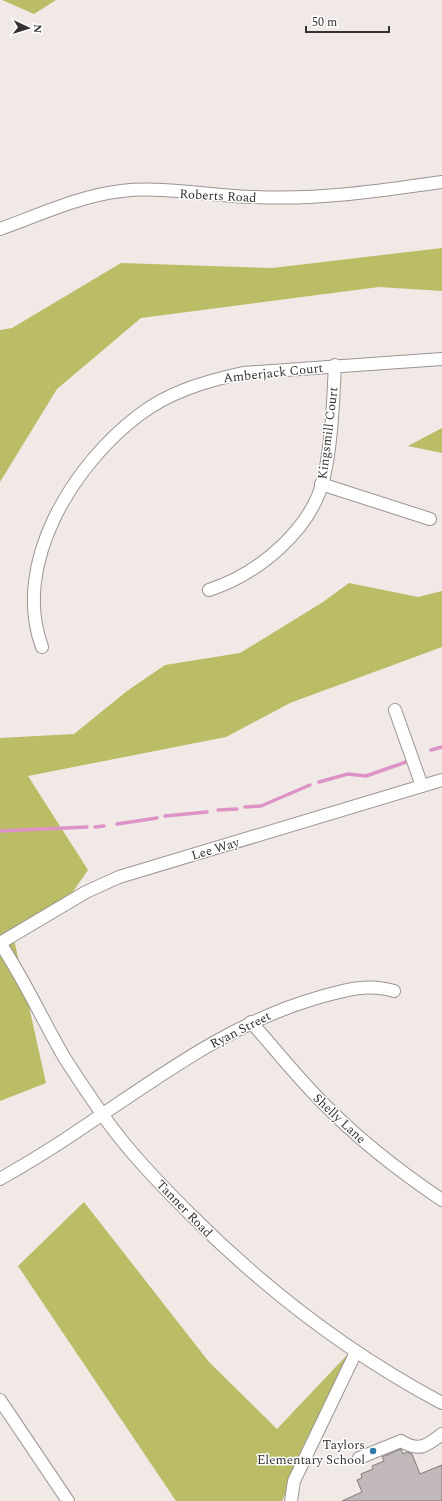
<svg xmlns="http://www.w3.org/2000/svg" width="442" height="1501" viewBox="0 0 442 1501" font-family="Spectral,serif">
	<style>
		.forest { fill: #bbbc66 }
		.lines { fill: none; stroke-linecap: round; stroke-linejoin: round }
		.stream { stroke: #dd93c5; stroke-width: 3.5 }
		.building { fill: #c1b9b9; stroke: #81797a }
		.minor-casing { stroke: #9c9592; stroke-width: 14 }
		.minor { stroke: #fff; stroke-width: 12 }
		.poi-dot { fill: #2e79ac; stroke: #fff; stroke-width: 1.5 }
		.labels { text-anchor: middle; stroke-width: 3; stroke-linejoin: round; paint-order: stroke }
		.street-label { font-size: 13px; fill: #343130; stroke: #fff }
		.poi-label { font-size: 13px; fill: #343130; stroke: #fff; text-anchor: end }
	</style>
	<rect width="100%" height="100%" fill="#f1e9e6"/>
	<g class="forest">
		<path d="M2,0H56L34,14Z"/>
		<path d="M442,248V291L379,287L141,318L57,389L0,482V330L12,328L121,263L272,268Z"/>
		<path d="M442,428V453L408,446Z"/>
		<path d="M349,583L418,597L442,591V647L290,703L226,737L28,776L88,870L54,919L14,939L46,1083L0,1101V738L74,734L127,691L165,665L240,653L323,602Z"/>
		<path d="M84,1202L209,1362L277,1429L348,1354L282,1501H176L18,1266Z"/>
	</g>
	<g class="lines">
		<g class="stream">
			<path d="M431,750L442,747"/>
			<path d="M319,782L348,774L366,776L406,762"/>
			<path d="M245,807L261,806L310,785"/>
			<path d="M218,810L237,809"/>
			<path d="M165,816L207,812"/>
			<path d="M117,824L157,818"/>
			<path d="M95,827L104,826"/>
			<path d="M0,831L87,827"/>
		</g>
	</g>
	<path class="building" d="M401,1449L403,1454L407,1452L412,1454L420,1474L442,1465V1501H342L362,1492L357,1480L362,1478L361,1474L373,1469L372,1466L384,1461L382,1457Z"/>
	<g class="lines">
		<g class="minor-casing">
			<g id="minor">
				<path d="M0,229C39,215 79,196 121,191C164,186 212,196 255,197C318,200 380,191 442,182"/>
				<path d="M321,484L430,519"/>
				<path d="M209,590C258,574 312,530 324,477C332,441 333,402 335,365"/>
				<path d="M42,647C11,563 74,464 139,415C169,392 206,381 243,373L442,359"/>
				<path d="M395,710L422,786"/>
				<path d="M0,943C24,979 42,1019 64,1057C76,1076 89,1095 102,1114C127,1150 159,1183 190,1214C265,1289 348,1353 442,1403"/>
				<path d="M0,943L86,892L119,877L442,780"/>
				<path d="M251,1022C275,1049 297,1077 322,1102C358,1139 399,1171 442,1200"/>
				<path d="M0,1179C28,1163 56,1146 82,1128C159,1077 231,1022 320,997C345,990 368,983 394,991"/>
				<path d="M0,1400L68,1501"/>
				<path d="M359,1458L401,1441C419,1452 427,1446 442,1434"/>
				<path d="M291,1501L294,1481L356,1352"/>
			</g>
		</g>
		<use href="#minor" class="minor"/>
	</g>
	<circle class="poi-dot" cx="373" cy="1451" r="4"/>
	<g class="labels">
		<g class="street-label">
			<text transform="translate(218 195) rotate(3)" y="5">Roberts Road</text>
			<text transform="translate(273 372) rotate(-6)" y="5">Amberjack Court</text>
			<text transform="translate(327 433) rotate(-83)" y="5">Kingsmill Court</text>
			<text transform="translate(215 848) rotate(-17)" y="5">Lee Way</text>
			<text transform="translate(240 1029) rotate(-27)" y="5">Ryan Street</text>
			<text transform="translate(340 1118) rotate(43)" y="5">Shelly Lane</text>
			<text transform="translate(185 1208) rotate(46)" y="5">Tanner Road</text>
		</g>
		<g class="poi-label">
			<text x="365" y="1449">Taylors<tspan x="365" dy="15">Elementary School</tspan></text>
		</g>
	</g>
	<g transform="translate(28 28) rotate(94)" stroke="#ffffff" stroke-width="3" paint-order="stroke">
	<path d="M0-3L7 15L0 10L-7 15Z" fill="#343130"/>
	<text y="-6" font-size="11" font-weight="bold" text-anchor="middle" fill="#343130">N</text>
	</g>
	<path d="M306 26v6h83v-6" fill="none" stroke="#343130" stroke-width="2"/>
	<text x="312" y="26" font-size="12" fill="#343130" stroke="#ffffff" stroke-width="3" paint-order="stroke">50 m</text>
</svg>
